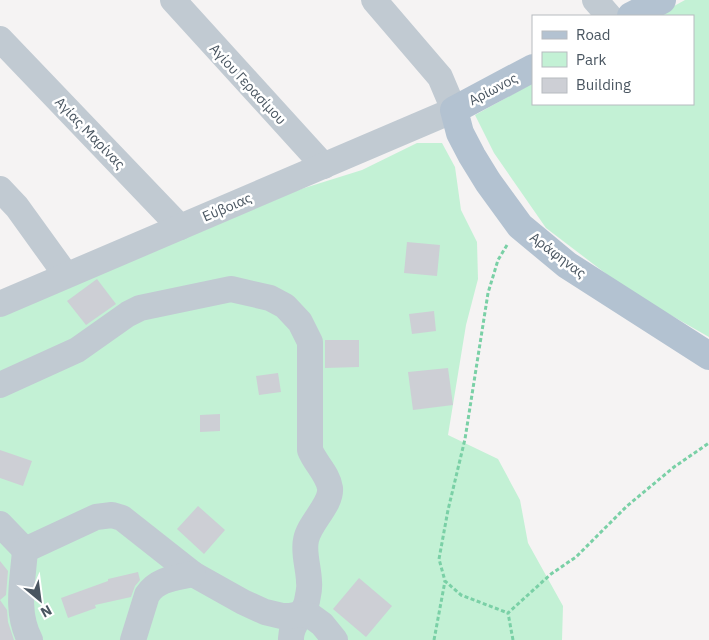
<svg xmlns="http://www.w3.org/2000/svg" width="709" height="640" viewBox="0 0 709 640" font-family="'IBM Plex Sans',sans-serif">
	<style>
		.green { fill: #c3f1d5 }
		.building { fill: #cdcfd5 }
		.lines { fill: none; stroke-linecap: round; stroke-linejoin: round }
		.path { stroke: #7ad0a6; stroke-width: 3; stroke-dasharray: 4 2.5; stroke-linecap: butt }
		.minor { stroke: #c1cad2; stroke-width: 26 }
		.major { stroke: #b3c2d1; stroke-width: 28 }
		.labels { text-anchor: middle; stroke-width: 5; stroke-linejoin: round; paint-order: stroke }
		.street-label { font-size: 14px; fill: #4a5661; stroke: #fff }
	</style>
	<rect width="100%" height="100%" fill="#f5f3f3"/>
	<g class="green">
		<path d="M685,0H709V337L630,292L546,228L494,153L475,115L533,83V104H693V16H656Z"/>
		<path d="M417,143H442L455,167L461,210L477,242L478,279L466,325L448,435L498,459L520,500L528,543L563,606L562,640H0V317L298,190L362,170Z"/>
	</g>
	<g class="building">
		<path d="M407,242L440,245L437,276L404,273Z"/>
		<path d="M97,279L116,304L86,325L67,301Z"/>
		<path d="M434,311L436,331L412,334L409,314Z"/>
		<path d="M325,340H359V367L325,368Z"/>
		<path d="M448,368L453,405L413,410L408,372Z"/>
		<path d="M278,373L281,392L259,395L256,376Z"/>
		<path d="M220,414V431L200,432V415Z"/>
		<path d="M0,450L32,461L23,486L0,478Z"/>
		<path d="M198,506L225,530L204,554L177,529Z"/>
		<path d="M0,561L8,571L6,595L0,600L7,610L8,622L14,640H0Z"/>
		<path d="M138,572L140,580L135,586L131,597L95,605L96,608L68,618L61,598L108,581V579Z"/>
		<path d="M359,578L392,606L366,637L333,609Z"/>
	</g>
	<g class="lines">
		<g class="path">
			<path d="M507,245L498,260L488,293L465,439L448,510L439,559L445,581L461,595L508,613"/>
			<path d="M434,640L445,581"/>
			<path d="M513,640L508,613L551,574L576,557L627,506L674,467L709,443"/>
		</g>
		<g class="minor">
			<path d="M173,0L324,166"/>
			<path d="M595,0L609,16"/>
			<path d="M0,39L180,227"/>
			<path d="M0,189L17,207L66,275"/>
			<path d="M0,304L454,110L440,77L374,0"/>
			<path d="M0,385L77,350L128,314L140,308L231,289L270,298L285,306L300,322L310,342V450C315,463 328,474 330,488C332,504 309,523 306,540C303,553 309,569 309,582C310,588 308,595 307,601C304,615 290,624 291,640"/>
			<path d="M0,524L25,550L96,517L112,515L122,518L193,574L243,602L265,612L282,616H290L300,614L311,616L322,624L335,640"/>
			<path d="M25,550C23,580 15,612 30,640"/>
			<path d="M133,640L147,595C157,579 175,578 193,574"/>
		</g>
		<g class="major">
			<path d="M631,16L662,0"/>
			<path d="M533,68L454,110L460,133L472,156L488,182L520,226L567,265L709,356"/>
		</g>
	</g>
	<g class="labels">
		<g class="street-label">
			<text transform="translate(248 84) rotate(47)" y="5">Αγίου Γερασίμου</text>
			<text transform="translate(493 89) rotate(-28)" y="5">Αρίωνος</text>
			<text transform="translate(90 133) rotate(46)" y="5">Αγίας Μαρίνας</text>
			<text transform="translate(227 207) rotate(-23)" y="5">Εύβοιας</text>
			<text transform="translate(558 255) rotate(37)" y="5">Αράφηνας</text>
		</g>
	</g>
	<rect x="532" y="15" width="162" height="90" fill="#ffffff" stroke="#b7bbc0"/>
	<rect x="542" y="31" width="25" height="8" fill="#b3c2d1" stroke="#b7bbc0"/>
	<text x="576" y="40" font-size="15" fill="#4a5661">Road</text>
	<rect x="542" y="52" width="25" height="15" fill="#c3f1d5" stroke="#b7bbc0"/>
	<text x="576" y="65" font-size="15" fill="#4a5661">Park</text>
	<rect x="542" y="78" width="25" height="15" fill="#cdcfd5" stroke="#b7bbc0"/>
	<text x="576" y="90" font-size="15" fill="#4a5661">Building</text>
	<g transform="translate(40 600) rotate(151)" stroke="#ffffff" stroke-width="4" paint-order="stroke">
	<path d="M0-4L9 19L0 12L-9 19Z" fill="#4a5661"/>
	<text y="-8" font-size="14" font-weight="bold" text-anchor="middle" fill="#4a5661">N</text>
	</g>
</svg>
